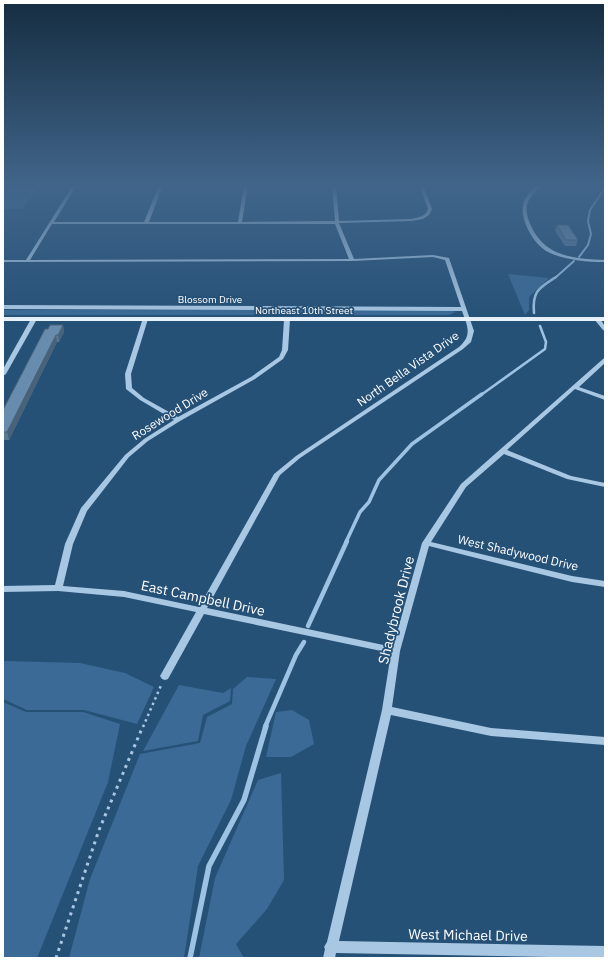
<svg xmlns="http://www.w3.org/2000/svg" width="608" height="961" viewBox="0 0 608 961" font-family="'IBM Plex Sans',sans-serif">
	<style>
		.green { fill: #3a6a95 }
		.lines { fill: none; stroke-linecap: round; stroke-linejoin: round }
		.stream-far4 { stroke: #9cc3e3; stroke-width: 2 }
		.stream-far3 { stroke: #9cc3e3; stroke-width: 2.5 }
		.stream-far2 { stroke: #9cc3e3; stroke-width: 3.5 }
		.stream-far1 { stroke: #9cc3e3; stroke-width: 4.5 }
		.stream { stroke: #9cc3e3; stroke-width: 5.5 }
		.path-far1 { stroke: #a8c7e3; stroke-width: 2.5; stroke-dasharray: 2.5 3.5; stroke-linecap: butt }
		.path { stroke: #a8c7e3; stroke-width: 3; stroke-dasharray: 3 4.5; stroke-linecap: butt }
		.minor { fill: #a8c7e3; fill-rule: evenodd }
		.major { fill: #e7f1fc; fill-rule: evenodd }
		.wall { fill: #597896 }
		.shaded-wall { fill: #48627a }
		.building { fill: #678cae; stroke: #48627a }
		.labels { text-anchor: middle; stroke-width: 3.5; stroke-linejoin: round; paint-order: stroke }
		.far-street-label { font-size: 10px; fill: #fff; stroke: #265177 }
		.street-label { font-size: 12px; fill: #fff; stroke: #265177 }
		.near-street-label { font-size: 14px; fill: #fff; stroke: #265177 }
	</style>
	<rect width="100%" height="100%" fill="#265177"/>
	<g class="green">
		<path d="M3,185H40L23,209H3Z"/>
		<path d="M508,274L549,278L529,297V310L525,315Z"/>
		<path d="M3,310H450L456,312L449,315H3Z"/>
		<path d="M3,661L80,663L125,673L154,687L137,724L84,710H27L3,699Z"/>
		<path d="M247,677L276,679L246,746L231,800L198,866L184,958H69L90,879L140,754L200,743L207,717L232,704L233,689Z"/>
		<path d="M179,685L223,693L231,688L230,701L203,715L198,741L143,751Z"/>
		<path d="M3,702L26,712H83L120,724L108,782L37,958H3Z"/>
		<path d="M292,710L309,720L314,744L291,757H266L276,712Z"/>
		<path d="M281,773L284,880L267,909L236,944L244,958H199L215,878L258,780Z"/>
	</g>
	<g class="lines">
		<g class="stream-far4">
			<path d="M579,257L588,245L591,234L588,221L590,210L605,188"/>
			<path d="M555,278L574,261"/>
		</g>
		<g class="stream-far3">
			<path d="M534,313C532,291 539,288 556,277"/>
			<path d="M481,395L545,349L546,342L540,326"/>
		</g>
		<path class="stream-far2" d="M346,542L360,512L369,502L379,480L412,444L482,394"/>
		<g class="stream-far1">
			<path d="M308,626L347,541"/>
			<path d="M265,727L296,655L304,642"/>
		</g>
		<path class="stream" d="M190,958L209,866L244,800L266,726"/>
		<path class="path-far1" d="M143,727L162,683"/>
		<path class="path" d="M56,958L99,830L143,726"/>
		<g class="minor">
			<path d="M73,185H77L54,222H144L159,185H163L149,222H238L244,185H248L242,222L335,221L332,185H336L339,221L411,219C419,217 425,217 428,209L419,185H423L432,209L429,215L423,219L411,221L339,223L354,259L433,255L449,258L474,331L471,342L463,349L300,458L280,475L207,608L393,647L422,543L461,484L603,359L605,358V363L579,387L605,396V400L575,389L507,450L571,476L605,483V487L567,479L504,454L466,487L431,542L572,576L605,581V587L572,582L429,546L400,651L392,707L491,728L605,737V745L491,736L391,715L339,941L605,946V958L336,953L335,958H323L325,949L324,947L327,942L382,710L391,653L204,614L168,679L165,680L162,679L160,676L196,612L124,597L58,591L3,592V586L55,585L65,544L81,508L125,455L144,439L174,420L140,400L126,389L125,374L143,318L145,317L148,319L131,374L132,388L144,398L178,417L251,377L279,357L282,350L284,320L287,318L290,320L288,350L283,359L255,379L180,421L148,441L129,457L87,511L73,544L63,586L124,591L199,607L274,474L296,456L459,347C473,335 467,325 462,311L3,309V305L461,307L445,260L433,257L352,261L3,262V260H26ZM52,224H335L349,259L30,260Z"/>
			<path d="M537,185H542C527,200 522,205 531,226C545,257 575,259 605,260V262C586,262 565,260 548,252C534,245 518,218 524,202C526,195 532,190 537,185Z"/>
			<path d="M34,317L37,319L6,374L3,376V369L31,319Z"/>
			<path d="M597,317C602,320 605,325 605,331L603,330L594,319Z"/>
		</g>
		<rect class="major" x="3" y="317" width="602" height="4"/>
	</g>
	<g class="wall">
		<path d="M557,225L578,240L576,246H565L555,231Z"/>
		<path d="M63,325L64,332L59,342H57L9,440H3V410L48,329Z"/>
	</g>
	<g class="shaded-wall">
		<path d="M63,325L64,332L59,342L58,335Z"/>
		<path d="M3,328L4,334L3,336Z"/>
		<path d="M56,335L57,342L9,440L7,432Z"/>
	</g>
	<g class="building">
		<path d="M557,225H568L578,240H566Z"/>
		<path d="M50,325H63L58,335H56L7,432H3V410L45,329H48Z"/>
	</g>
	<linearGradient id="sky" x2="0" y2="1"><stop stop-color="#152d41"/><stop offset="0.58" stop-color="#41658a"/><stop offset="1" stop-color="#41658a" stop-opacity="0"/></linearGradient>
	<rect width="608" height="320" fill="url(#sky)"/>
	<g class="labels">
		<g class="far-street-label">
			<text x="210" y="303">Blossom Drive</text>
			<text x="304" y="314">Northeast 10th Street</text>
		</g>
		<g class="street-label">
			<text transform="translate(408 369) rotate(-35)" y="4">North Bella Vista Drive</text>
			<text transform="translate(170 414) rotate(-32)" y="4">Rosewood Drive</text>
			<text transform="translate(518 553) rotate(13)" y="4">West Shadywood Drive</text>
		</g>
		<g class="near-street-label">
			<text transform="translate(203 598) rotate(12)" y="5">East Campbell Drive</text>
			<text transform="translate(396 610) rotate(-76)" y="5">Shadybrook Drive</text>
			<text transform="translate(468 935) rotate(1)" y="5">West Michael Drive</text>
		</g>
	</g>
	<rect width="608" height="961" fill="none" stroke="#ffffff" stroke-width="8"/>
</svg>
